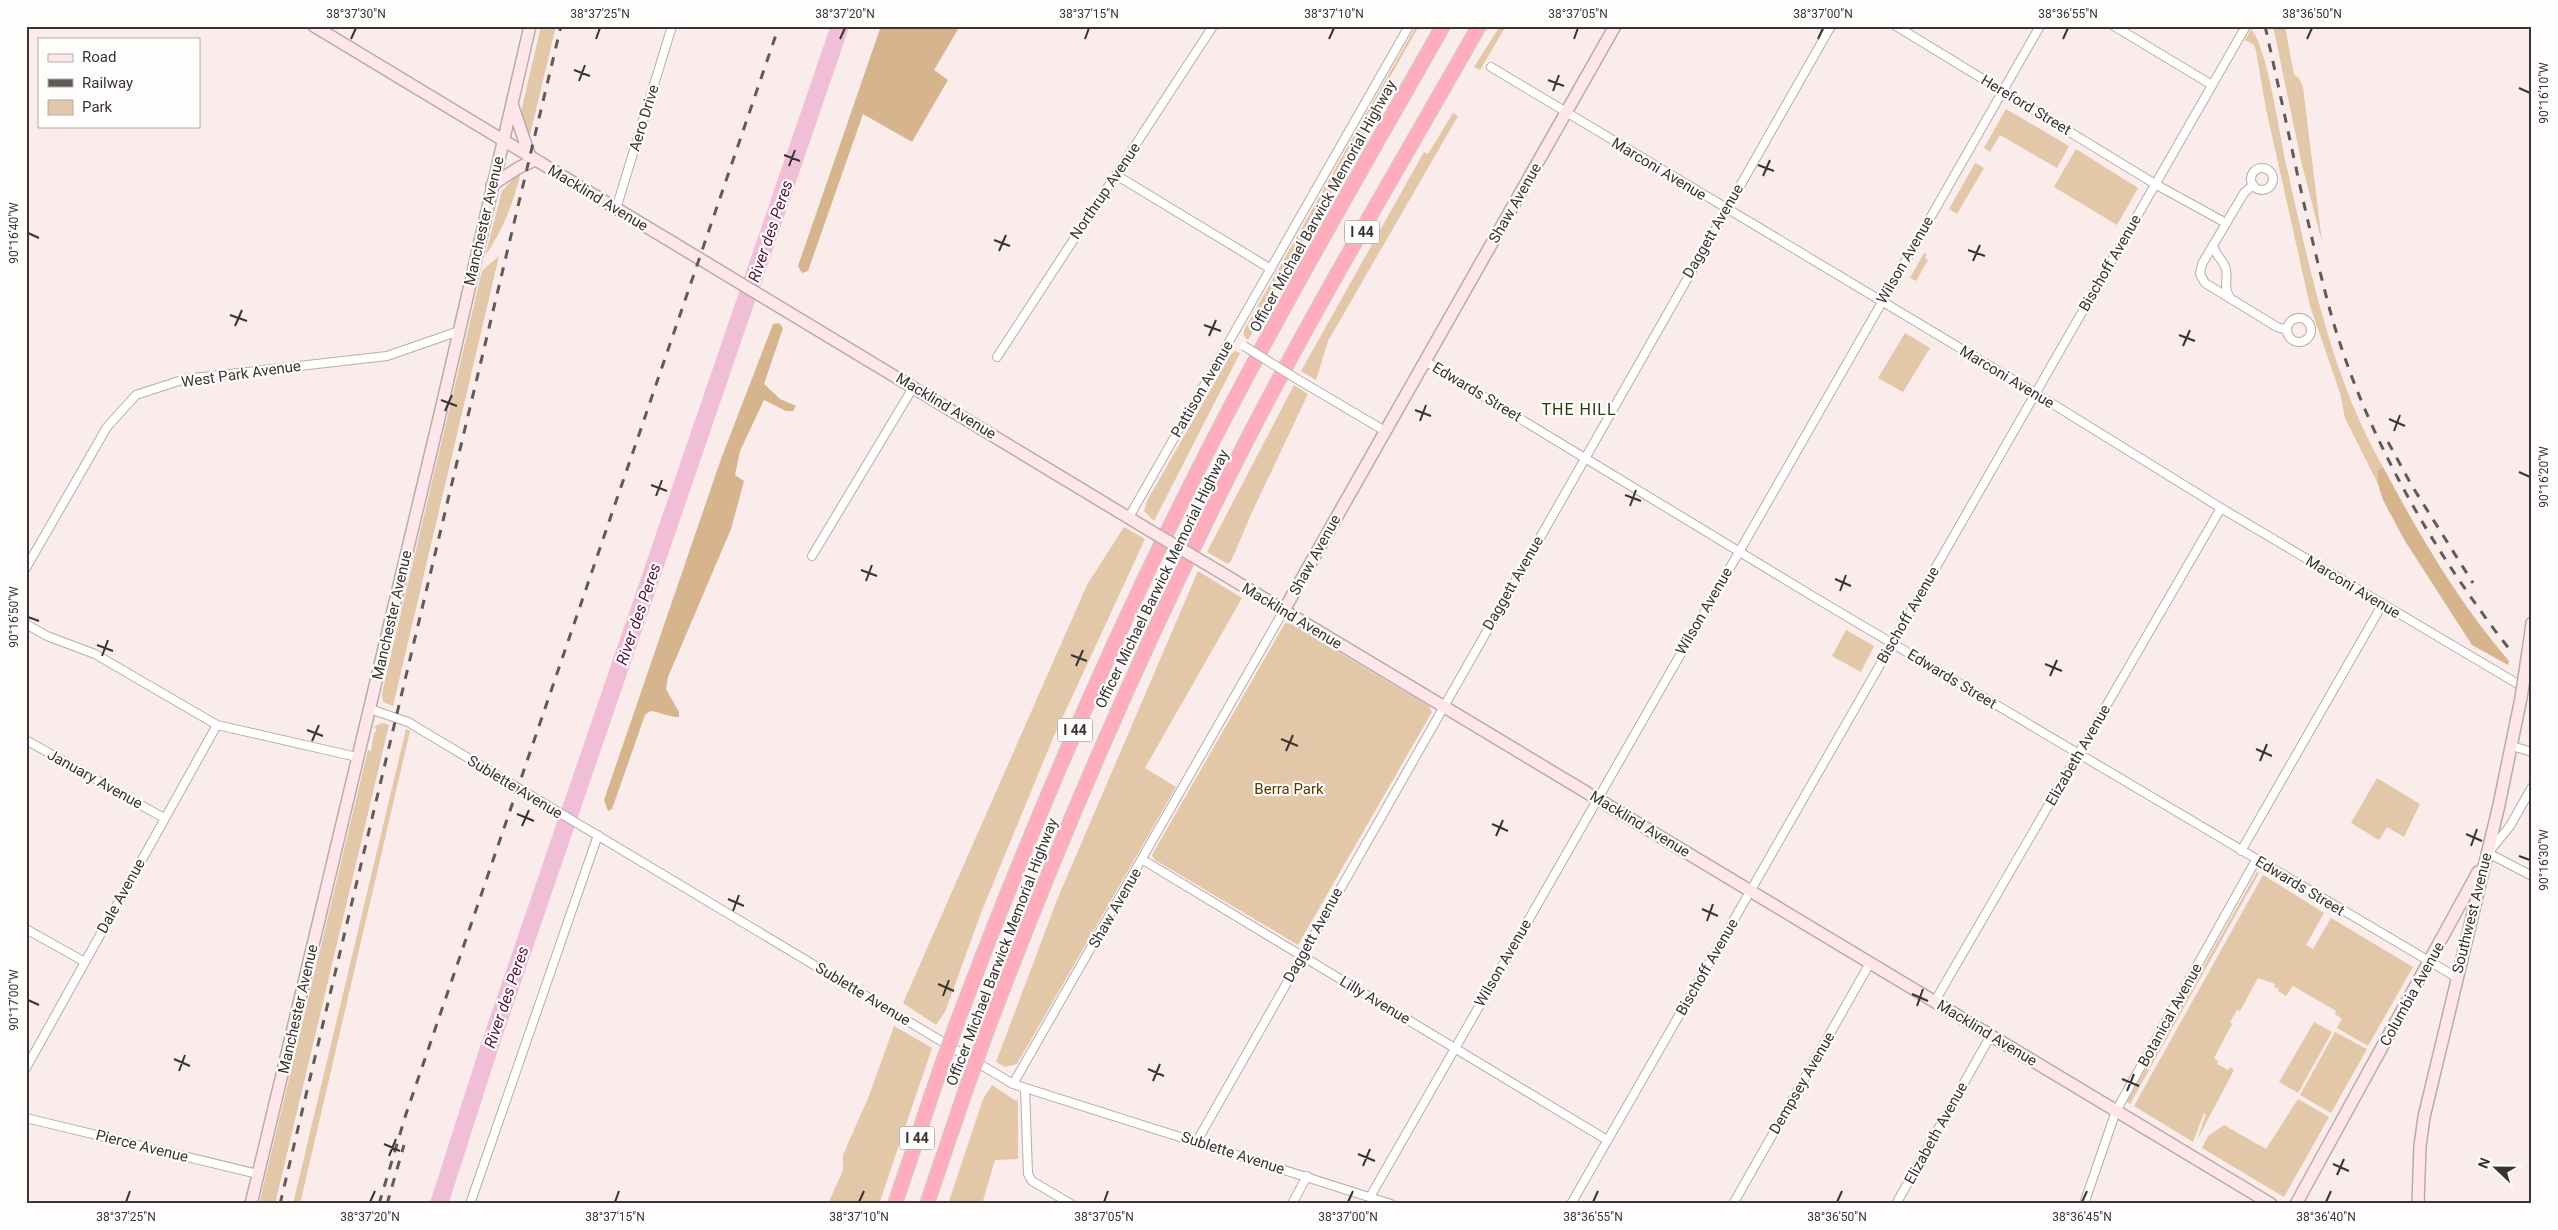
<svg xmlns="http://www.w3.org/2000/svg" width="2558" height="1230" viewBox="0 0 2558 1230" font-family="Roboto,sans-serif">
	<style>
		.green { fill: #e2c7a9 }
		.forest { fill: #d6b48d }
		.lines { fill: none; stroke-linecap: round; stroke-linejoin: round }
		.river { stroke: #f0bed7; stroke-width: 18 }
		.street-casing { stroke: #b8acaa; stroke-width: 10 }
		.secondary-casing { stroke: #b8acaa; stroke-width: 14 }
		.highway-casing { stroke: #cfcece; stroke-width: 16 }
		.street { stroke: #fff; stroke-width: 8 }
		.secondary { stroke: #ffe6eb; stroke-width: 11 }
		.highway { stroke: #ffadbc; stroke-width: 14 }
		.rail { stroke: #605a59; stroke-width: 3; stroke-dasharray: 9 9; stroke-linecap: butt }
		.street-bridge-casing { stroke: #b8acaa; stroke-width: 10; stroke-linecap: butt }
		.secondary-bridge-casing { stroke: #b8acaa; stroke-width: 14; stroke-linecap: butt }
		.highway-bridge-casing { stroke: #cfcece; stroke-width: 16; stroke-linecap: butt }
		.street-bridge { stroke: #fff; stroke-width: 8 }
		.secondary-bridge { stroke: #ffe6eb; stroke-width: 11 }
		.highway-bridge { stroke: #ffadbc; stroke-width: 14 }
		.ticks { fill: none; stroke: #393434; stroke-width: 2 }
		.labels { text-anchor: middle; stroke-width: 4.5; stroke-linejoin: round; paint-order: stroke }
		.shield { fill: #fffcfc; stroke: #747070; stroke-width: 1 }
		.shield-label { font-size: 14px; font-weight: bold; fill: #393434 }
		.street-label { font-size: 15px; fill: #393434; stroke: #fffcfc }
		.park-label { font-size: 15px; fill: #593704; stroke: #fffcfc }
		.water-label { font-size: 16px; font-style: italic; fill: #51173a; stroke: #fffcfc }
		.neighbourhood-label { font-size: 16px; letter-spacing: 1px; fill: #263f0e; stroke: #fffcfc }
		.neatline { fill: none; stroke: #393434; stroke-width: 2 }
		.ticks-label { font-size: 12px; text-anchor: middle; fill: #393434 }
	</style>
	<rect width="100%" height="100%" fill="#f9ecea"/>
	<g class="green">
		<path d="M541,26H556L529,139L522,122L521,112Z"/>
		<path d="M1416,26H1419L1366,119L1371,122L1248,340L1244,336V330Z"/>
		<path d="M1500,26H1506L1480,70L1474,67Z"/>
		<path d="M2273,26H2285L2294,75L2299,78L2303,87L2322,242L2302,165Z"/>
		<path d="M2251,29C2268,48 2280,139 2287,168C2310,270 2331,376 2383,467L2378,470V484L2345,418L2340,393L2310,306L2266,109L2256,51L2254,45L2245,40Z"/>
		<path d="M2006,109L2069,146L2057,168L2000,135L1990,152L1984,148Z"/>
		<path d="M1453,113L1458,116L1328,341L1316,380L1301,371L1424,152L1428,154Z"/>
		<path d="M2076,149L2138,188L2117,225L2054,187Z"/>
		<path d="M1975,163L1984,168L1957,214L1949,209Z"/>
		<path d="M521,171C514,202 503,230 485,256L502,191Z"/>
		<path d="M1924,253L1927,254L1925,258L1928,260L1916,281L1910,278Z"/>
		<path d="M499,256L393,706L383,702L382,693L482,271Z"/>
		<path d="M1905,333L1930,348L1903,392L1878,378Z"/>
		<path d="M1235,351L1240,353L1154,521L1144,511L1147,501L1231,354Z"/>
		<path d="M1294,385L1308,394L1253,510L1231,561L1228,564L1207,552Z"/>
		<path d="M1124,527L1145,539L1053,738L981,913L945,1012L936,1025L903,1003L1087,585Z"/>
		<path d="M1198,571L1242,598L1145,768L1176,787L1017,1064L1005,1067L996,1062L1057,900Z"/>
		<path d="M1285,623L1291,624L1429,706L1432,712L1298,945L1155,860L1152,855Z"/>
		<path d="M1846,630L1874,646L1861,672L1832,656Z"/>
		<path d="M382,723L389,725L275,1204H259L368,750L371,751L374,733L377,730L374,727Z"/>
		<path d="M406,729L410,731L300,1204H293Z"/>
		<path d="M2377,778L2420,804L2404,837L2387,827L2379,840L2351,823Z"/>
		<path d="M2257,872L2259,873L2130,1104L2127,1102L2128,1100Z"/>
		<path d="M2263,875L2324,913L2306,945L2313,949L2331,918L2413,967L2368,1046L2337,1028L2342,1019L2335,1014L2336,1011L2293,986L2286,996L2278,991L2279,989L2274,987L2275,984L2258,978L2240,1011L2237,1010L2230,1022L2232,1024L2214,1058L2218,1061L2217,1064L2228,1070L2230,1067L2234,1070L2197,1140L2206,1114L2204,1113L2193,1142L2134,1106Z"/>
		<path d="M2314,1022L2332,1032L2298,1093L2279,1082Z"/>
		<path d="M894,1026L932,1048L879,1204H828L843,1170V1155L869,1096Z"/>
		<path d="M2335,1032L2367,1049L2331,1113L2300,1095Z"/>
		<path d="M992,1085L1016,1101L1018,1100V1159L995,1160L982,1204H948L983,1099Z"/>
		<path d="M2298,1099L2329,1117L2284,1197L2202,1148L2208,1136L2224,1125L2266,1149Z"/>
	</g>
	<g class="forest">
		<path d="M881,26H960L934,70L948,80L912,142L863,114L808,271L802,273L798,266Z"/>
		<path d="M779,323L783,328L764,384L780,399L796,406L793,411H786L764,400L740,451L735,475L744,481L731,529L668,677L666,689L679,712V717C668,717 660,712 650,711L645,715L612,809L608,811L604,800L721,459L773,324Z"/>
		<path d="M2383,467C2420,536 2458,602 2509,661L2508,665L2472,645L2405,541L2383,500L2378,484V470Z"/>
	</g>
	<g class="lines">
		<path class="river" d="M439,1204L490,1045L840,26"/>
		<g class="street-casing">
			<g id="street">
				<path d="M1896,26L2155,184L2226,223"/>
				<path d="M2114,26L2212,85"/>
				<path d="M1491,67L2035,393L2221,508L2523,687"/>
				<circle cx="2262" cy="179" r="11"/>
				<path d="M1116,175L1271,269"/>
				<path d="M2253,185L2244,193L2202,264L2200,274L2205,283L2277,327L2287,330"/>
				<path d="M616,209L672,26"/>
				<path d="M2213,245C2215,256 2225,261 2226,270C2228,280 2223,288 2230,297"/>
				<circle cx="2299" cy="330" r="12"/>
				<path d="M997,357L1213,26"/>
				<path d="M1425,361L1814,597L2456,977"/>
				<path d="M1297,379L1385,431"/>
				<path d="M1129,517L1409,26"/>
				<path d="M812,556L914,386"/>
				<path d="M26,568L107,427L136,395L185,379L387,356L459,331"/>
				<path d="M26,624L47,636L95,654L217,725L357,757"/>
				<path d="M370,709L408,722L1013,1084L1391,1204"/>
				<path d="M26,740L164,818"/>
				<path d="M2512,746L2532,752"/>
				<path d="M2532,787L2510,826L2488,853L2532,876"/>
				<path d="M2241,851L2382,605"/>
				<path d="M1143,860L1607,1140"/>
				<path d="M26,929L85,962"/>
				<path d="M1935,1001L2221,508"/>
				<path d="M26,1068L217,725"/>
				<path d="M1013,1084L1284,610"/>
				<path d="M1025,1089L1028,1174L1032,1181L1071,1204"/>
				<path d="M26,1118L258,1174"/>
				<path d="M1197,1141L1831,26"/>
				<path d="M1370,1197L2040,26"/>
				<path d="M470,1204L598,835"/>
				<path d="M1292,1204L1307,1176"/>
				<path d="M1571,1204L2246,26"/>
				<path d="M1733,1204L1870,963"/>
				<path d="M1896,1204L1991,1035"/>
				<path d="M2084,1204L2116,1111L2256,860"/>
			</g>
		</g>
		<g class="secondary-casing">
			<g id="secondary">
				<path d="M314,26L1149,530"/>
				<path d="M512,104L530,157"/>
				<path d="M492,185L518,168L535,160"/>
				<path d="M1220,572L2271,1204"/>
				<path d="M1284,610L1615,26"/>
				<path d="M2529,645L2532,623"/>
				<path d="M251,1204L440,414L530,26"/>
				<path d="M2296,1204L2478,872"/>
				<path d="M2418,1204L2420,1146L2424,1117L2499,805L2521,698"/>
			</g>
		</g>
		<g class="highway-casing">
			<g id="highway">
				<path d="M958,1020C1026,841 1100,665 1186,494C1265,335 1355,181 1443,26"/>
				<path d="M985,1036C1062,831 1149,631 1249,436C1321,297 1402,162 1479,26"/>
				<path d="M895,1204L939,1073"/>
				<path d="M927,1204L966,1089"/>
			</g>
		</g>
		<use href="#street" class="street"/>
		<use href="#secondary" class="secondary"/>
		<use href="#highway" class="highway"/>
		<g class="rail">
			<path d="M2265,26C2286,118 2304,212 2328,303C2361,428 2431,549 2510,650"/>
			<path d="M2388,442L2412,486L2473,583"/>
			<path d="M280,1204L561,26"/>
			<path d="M379,1204L406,1114L779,26"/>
			<path d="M387,1204L404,1145"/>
		</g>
		<g class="street-bridge-casing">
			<path id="street-bridge" d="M1244,346L1297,379"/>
		</g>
		<g class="secondary-bridge-casing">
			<g id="secondary-bridge">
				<path d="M1149,530L1220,572"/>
				<path d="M2521,698L2529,645"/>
			</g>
		</g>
		<g class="highway-bridge-casing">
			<g id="highway-bridge">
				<path d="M939,1073L958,1020"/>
				<path d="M966,1089L985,1036"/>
			</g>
		</g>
		<use href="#street-bridge" class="street-bridge"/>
		<use href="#secondary-bridge" class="secondary-bridge"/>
		<use href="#highway-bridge" class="highway-bridge"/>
	</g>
	<path class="ticks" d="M351,39L356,28M596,39L600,28M840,39L845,28M1085,39L1089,28M1329,39L1334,28M1574,39L1578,28M1818,39L1823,28M2063,39L2068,28M2307,39L2312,28M574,70L590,76M1548,80L1564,86M579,81L585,65M2519,88L2530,93M1553,91L1559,75M784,155L800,161M1758,165L1774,171M789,166L795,150M1763,176L1770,160M28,233L39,238M994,240L1010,246M1968,250L1985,256M999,251L1006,235M1973,261L1980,245M230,315L247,321M1204,325L1221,331M235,326L242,310M2179,335L2195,341M1209,336L1216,320M2183,346L2190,330M441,400L457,406M1415,410L1431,416M445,411L452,395M2389,419L2405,426M1420,421L1426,405M2394,431L2400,415M2519,472L2530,477M651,485L667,491M1625,495L1641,501M656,496L662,480M1630,506L1636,490M861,570L877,576M1835,579L1851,586M866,581L872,565M1840,591L1846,575M28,617L39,621M97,645L113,651M1071,655L1087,661M102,656L108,640M2045,664L2062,671M1076,666L1083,650M2050,676L2057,660M307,730L323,736M1281,739L1298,746M312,741L319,725M2256,749L2272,756M1286,751L1293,735M2260,761L2267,744M517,814L534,821M1492,824L1508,831M522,826L529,810M2466,834L2482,841M1496,836L1503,820M2471,846L2477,829M2519,856L2530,860M728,899L744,906M1702,909L1718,916M733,911L739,895M1707,921L1713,904M938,984L954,991M1912,994L1928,1001M943,996L949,980M28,1000L39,1005M1917,1006L1923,989M174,1059L190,1066M1148,1069L1164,1076M179,1071L185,1055M2122,1079L2139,1086M1153,1081L1160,1064M2127,1091L2134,1074M384,1144L400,1151M1358,1154L1375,1161M389,1156L396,1139M2333,1164L2349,1171M1363,1166L1370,1149M2337,1175L2344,1159M126,1202L130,1191M370,1202L375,1191M615,1202L619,1191M859,1202L864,1191M1104,1202L1108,1191M1348,1202L1353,1191M1593,1202L1598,1191M1837,1202L1842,1191M2082,1202L2087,1191M2326,1202L2331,1191"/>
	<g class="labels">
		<g class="shield">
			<rect x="1344.5" y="220.5" width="35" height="23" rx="4"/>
			<rect x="1057.5" y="718.5" width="35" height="23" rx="4"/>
			<rect x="899.5" y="1126.5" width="35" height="23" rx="4"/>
		</g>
		<g class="shield-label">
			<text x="1362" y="237">I 44</text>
			<text x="1075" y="735">I 44</text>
			<text x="917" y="1143">I 44</text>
		</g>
		<g class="street-label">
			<text transform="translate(2026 105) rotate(31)" y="5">Hereford Street</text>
			<text transform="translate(644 118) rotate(-73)" y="5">Aero Drive</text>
			<text transform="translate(1659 169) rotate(31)" y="5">Marconi Avenue</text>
			<text transform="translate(1105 191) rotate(-56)" y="5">Northrup Avenue</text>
			<text transform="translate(598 198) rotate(31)" y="5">Macklind Avenue</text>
			<text transform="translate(1515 203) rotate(-60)" y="5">Shaw Avenue</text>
			<text transform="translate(1323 206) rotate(-61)" y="5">Officer Michael Barwick Memorial Highway</text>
			<text transform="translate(484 221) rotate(-77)" y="5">Manchester Avenue</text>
			<text transform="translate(1713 231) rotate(-60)" y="5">Daggett Avenue</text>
			<text transform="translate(1905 260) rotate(-60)" y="5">Wilson Avenue</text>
			<text transform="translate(2110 263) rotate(-60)" y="5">Bischoff Avenue</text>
			<text transform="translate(241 374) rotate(-8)" y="5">West Park Avenue</text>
			<text transform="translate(2007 377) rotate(31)" y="5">Marconi Avenue</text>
			<text transform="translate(1202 389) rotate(-60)" y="5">Pattison Avenue</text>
			<text transform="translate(1477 392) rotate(31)" y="5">Edwards Street</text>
			<text transform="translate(946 406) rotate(31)" y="5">Macklind Avenue</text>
			<text transform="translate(1315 555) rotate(-61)" y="5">Shaw Avenue</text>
			<text transform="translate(1162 579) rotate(-64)" y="5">Officer Michael Barwick Memorial Highway</text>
			<text transform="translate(1513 583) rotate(-60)" y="5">Daggett Avenue</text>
			<text transform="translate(2353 587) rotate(31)" y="5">Marconi Avenue</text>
			<text transform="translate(1704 611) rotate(-60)" y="5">Wilson Avenue</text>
			<text transform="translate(392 615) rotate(-77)" y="5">Manchester Avenue</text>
			<text transform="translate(1908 615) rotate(-60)" y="5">Bischoff Avenue</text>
			<text transform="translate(1292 616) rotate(31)" y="5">Macklind Avenue</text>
			<text transform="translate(1952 679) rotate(31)" y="5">Edwards Street</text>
			<text transform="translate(2078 755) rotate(-60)" y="5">Elizabeth Avenue</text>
			<text transform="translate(95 779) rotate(29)" y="5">January Avenue</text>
			<text transform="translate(515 787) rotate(31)" y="5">Sublette Avenue</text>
			<text transform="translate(1640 824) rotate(31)" y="5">Macklind Avenue</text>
			<text transform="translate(2300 886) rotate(31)" y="5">Edwards Street</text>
			<text transform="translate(121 896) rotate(-61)" y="5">Dale Avenue</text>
			<text transform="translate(1115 908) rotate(-60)" y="5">Shaw Avenue</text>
			<text transform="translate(2472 913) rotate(-76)" y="5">Southwest Avenue</text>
			<text transform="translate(1313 935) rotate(-61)" y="5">Daggett Avenue</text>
			<text transform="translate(1002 952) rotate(-69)" y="5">Officer Michael Barwick Memorial Highway</text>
			<text transform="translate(1503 963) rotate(-60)" y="5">Wilson Avenue</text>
			<text transform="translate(1707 967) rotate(-60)" y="5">Bischoff Avenue</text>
			<text transform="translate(863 994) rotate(31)" y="5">Sublette Avenue</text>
			<text transform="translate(2412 994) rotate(-61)" y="5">Columbia Avenue</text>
			<text transform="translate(1375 1000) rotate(31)" y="5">Lilly Avenue</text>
			<text transform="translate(298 1009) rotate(-77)" y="5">Manchester Avenue</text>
			<text transform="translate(2170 1015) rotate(-61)" y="5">Botanical Avenue</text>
			<text transform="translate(1987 1033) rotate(31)" y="5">Macklind Avenue</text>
			<text transform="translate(1802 1083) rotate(-60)" y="5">Dempsey Avenue</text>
			<text transform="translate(1936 1133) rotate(-61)" y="5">Elizabeth Avenue</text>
			<text transform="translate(142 1146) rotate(14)" y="5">Pierce Avenue</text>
			<text transform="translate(1233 1153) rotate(18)" y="5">Sublette Avenue</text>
		</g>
		<g class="park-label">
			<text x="1289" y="794">Berra Park</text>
		</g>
		<g class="water-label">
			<text transform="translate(770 231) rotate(-71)" y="6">River des Peres</text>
			<text transform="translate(638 614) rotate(-71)" y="6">River des Peres</text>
			<text transform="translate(506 997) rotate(-71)" y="6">River des Peres</text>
		</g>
		<g class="neighbourhood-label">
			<text x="1579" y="415">THE HILL</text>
		</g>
	</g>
	<rect width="2558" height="1230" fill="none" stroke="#fffcfc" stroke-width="55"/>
	<rect x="38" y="38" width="162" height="90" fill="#fffcfc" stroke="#b0acac"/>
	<rect x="48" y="54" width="25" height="8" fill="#ffe6eb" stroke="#b0acac"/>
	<text x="82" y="62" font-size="15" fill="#393434">Road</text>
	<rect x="48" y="79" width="25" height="8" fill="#605a59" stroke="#b0acac"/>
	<text x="82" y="88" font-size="15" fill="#393434">Railway</text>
	<rect x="48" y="100" width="25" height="15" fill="#e2c7a9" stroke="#b0acac"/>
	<text x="82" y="112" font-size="15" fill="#393434">Park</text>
	<g transform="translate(2496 1168) rotate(292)" stroke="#fffcfc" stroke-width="4" paint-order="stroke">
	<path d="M0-4L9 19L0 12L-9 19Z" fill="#393434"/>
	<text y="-8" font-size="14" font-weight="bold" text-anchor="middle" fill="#393434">N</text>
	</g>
	<rect x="28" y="28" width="2502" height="1174" class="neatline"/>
	<g class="ticks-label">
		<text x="356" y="18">38°37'30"N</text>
		<text x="600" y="18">38°37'25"N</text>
		<text x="845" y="18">38°37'20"N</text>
		<text x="1089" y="18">38°37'15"N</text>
		<text x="1334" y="18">38°37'10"N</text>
		<text x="1578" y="18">38°37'05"N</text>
		<text x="1823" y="18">38°37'00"N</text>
		<text x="2068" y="18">38°36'55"N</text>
		<text x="2312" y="18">38°36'50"N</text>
		<text transform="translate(2544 93) rotate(-90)" y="4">90°16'10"W</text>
		<text transform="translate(14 233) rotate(-90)" y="4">90°16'40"W</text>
		<text transform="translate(2544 477) rotate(-90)" y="4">90°16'20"W</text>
		<text transform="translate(14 617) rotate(-90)" y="4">90°16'50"W</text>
		<text transform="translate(2544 860) rotate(-90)" y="4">90°16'30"W</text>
		<text transform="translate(14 1000) rotate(-90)" y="4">90°17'00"W</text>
		<text x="126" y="1221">38°37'25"N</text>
		<text x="370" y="1221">38°37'20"N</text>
		<text x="615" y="1221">38°37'15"N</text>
		<text x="859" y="1221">38°37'10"N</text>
		<text x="1104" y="1221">38°37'05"N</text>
		<text x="1348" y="1221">38°37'00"N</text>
		<text x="1593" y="1221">38°36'55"N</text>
		<text x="1837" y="1221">38°36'50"N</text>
		<text x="2082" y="1221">38°36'45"N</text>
		<text x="2326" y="1221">38°36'40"N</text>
	</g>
</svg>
